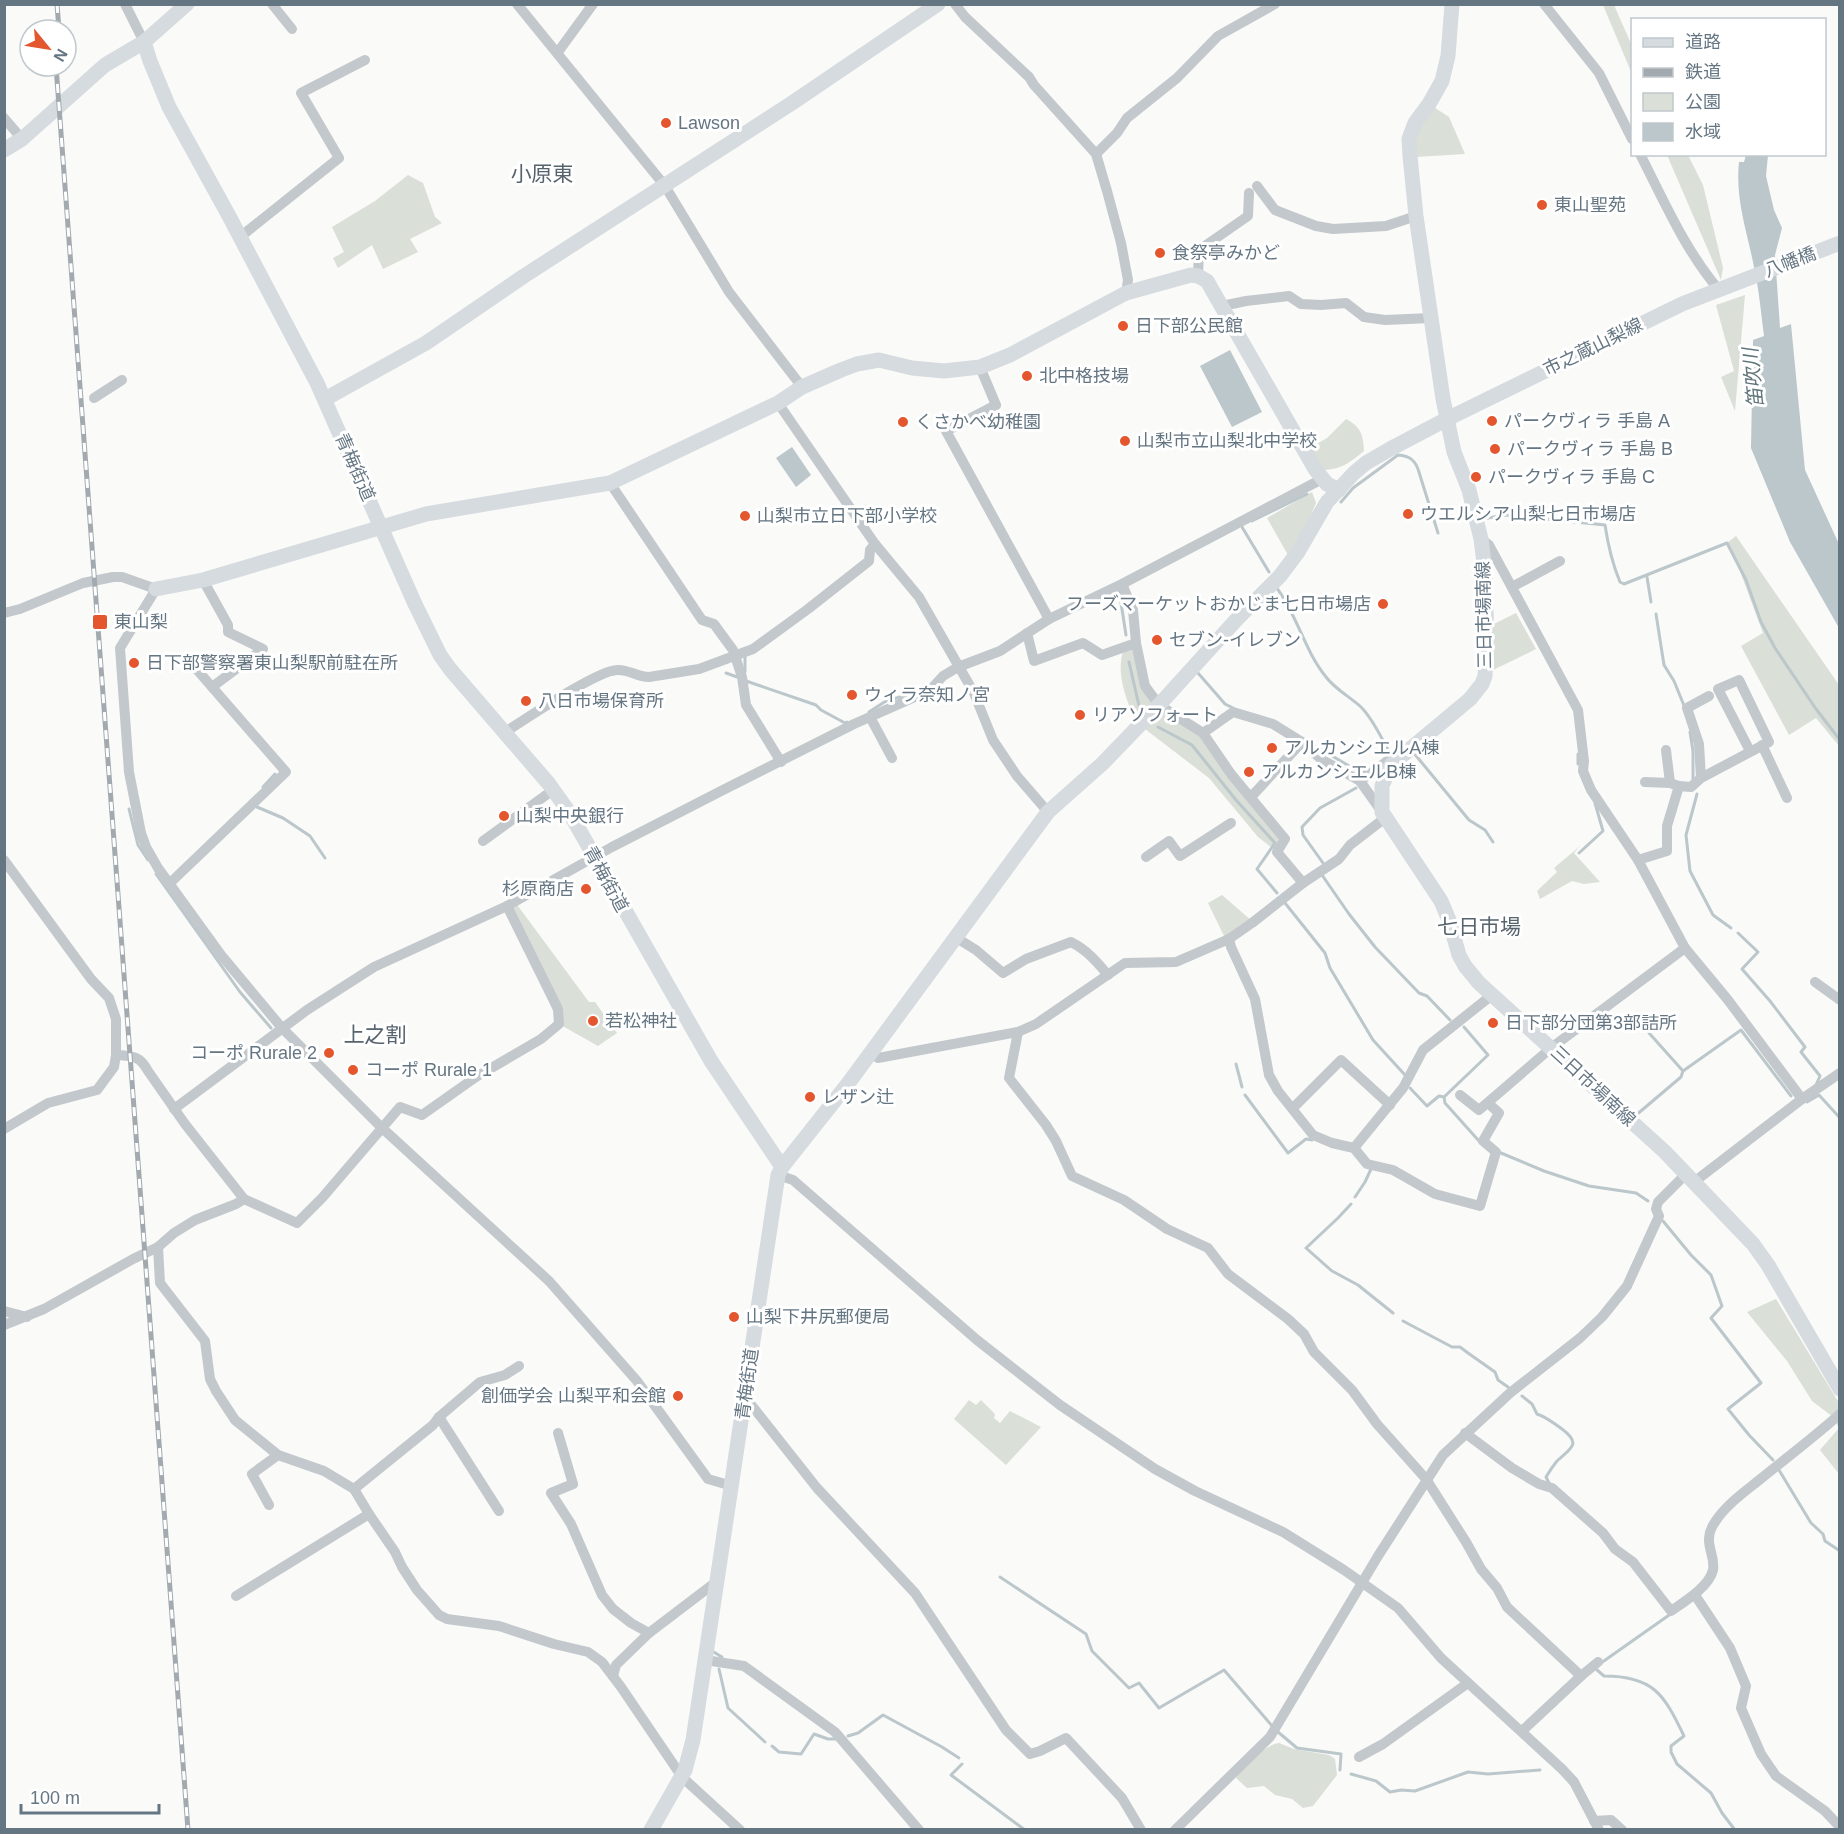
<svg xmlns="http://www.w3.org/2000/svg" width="1844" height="1834" viewBox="0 0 1844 1834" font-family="Arial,'Noto Sans JP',sans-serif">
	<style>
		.green { fill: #dadfd7 }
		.water { fill: #bbc7cb }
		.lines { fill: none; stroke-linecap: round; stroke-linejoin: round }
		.stream { stroke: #bbc7cb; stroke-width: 3 }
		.street { stroke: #c3c8cc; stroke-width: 10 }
		.secondary { stroke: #d6dbdf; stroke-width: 15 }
		.rail-casing { stroke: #a2aab0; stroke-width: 5 }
		.rail { stroke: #fff; stroke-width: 3; stroke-dasharray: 9; stroke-linecap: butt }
		.poi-dot { fill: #e4572e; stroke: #fff; stroke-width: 2 }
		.labels { text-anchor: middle; stroke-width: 6; stroke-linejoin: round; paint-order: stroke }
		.poi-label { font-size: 18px; fill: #657683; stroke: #fff; text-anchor: start }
		.street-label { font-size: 18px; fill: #657683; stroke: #fff }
		.water-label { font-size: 20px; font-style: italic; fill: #60757c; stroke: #fff }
		.quarter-label { font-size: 21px; fill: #57646e; stroke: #fff }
	</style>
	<rect width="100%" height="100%" fill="#fafaf8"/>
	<g class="green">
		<path d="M1603,5H1614L1632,46V74Z"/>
		<path d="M1429,104L1449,117L1465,154L1416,157L1415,123Z"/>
		<path d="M1667,155H1688L1703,185L1723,268L1721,280Z"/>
		<path d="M408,175L423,183L435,217L442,223L410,239L418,252L383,269L372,245L338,268L333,258L344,252L332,227L375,201Z"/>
		<path d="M1745,295L1735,411L1721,377L1734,371L1716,305Z"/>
		<path d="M1346,419C1361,427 1363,434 1364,451C1350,462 1343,469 1324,470L1305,451L1327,438Z"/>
		<path d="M1312,492L1316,503L1308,522L1288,555L1267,518Z"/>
		<path d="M1736,536L1839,685V746L1816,718L1789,735L1741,646L1763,633L1734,555L1727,543Z"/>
		<path d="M1516,613L1536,649L1487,673L1488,627Z"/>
		<path d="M1136,643L1152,706L1136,722C1126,700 1115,671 1124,649Z"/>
		<path d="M1164,709L1203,733L1285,839L1277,852L1258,837L1209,778L1145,729Z"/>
		<path d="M1580,846L1574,853L1600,882L1584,884L1572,881L1540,899L1537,891L1557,872L1554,868Z"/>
		<path d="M1222,895L1252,921L1225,938L1208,903Z"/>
		<path d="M515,902L589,1002H595L617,1033L598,1046L559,1024L507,906Z"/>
		<path d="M1776,1299L1839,1403V1428L1833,1417L1812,1401L1787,1361L1747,1312Z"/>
		<path d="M969,1400L976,1405L981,1400L995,1414L994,1418L1000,1423L1010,1411L1041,1427L1006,1465L954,1419Z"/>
		<path d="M1839,1428V1474L1820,1450Z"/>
		<path d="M1279,1743L1294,1749L1329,1755L1335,1759L1337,1775L1313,1806L1303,1808L1292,1799L1275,1795L1264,1786L1247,1788L1236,1778C1243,1766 1265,1745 1279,1743Z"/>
	</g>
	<g class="water">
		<path d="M1746,155H1768L1766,176L1774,210L1782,228L1775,255L1780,328L1791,324L1805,470L1839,544V628L1790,542L1751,448L1753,340L1764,336C1761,313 1759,289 1754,267C1747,231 1735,199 1739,162H1744Z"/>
		<path d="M1230,350L1262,412L1232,427L1200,366Z"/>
		<path d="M792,447L811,475L796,487L776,458Z"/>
	</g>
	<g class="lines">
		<g class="stream">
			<path d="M1341,502L1353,488L1398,455C1409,456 1414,459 1418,469L1438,533"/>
			<path d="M1482,519L1506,515L1605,525C1608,545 1612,563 1620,582L1624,584L1727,543L1746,580L1761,622L1775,648L1816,709L1840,740"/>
			<path d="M1252,521L1307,494"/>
			<path d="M1242,527L1269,572"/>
			<path d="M1647,577L1651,602"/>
			<path d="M1276,587C1297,614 1304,650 1326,677C1335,689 1350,697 1361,707C1374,720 1382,740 1391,755L1384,759"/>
			<path d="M1119,590L1126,635"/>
			<path d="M1656,614L1664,665L1674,681L1685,708"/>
			<path d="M744,656L745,657V672"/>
			<path d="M1129,662L1140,710"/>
			<path d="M726,673L740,678"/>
			<path d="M1198,673L1225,704L1233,708"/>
			<path d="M746,681L816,705L821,710L845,723L847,722"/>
			<path d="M869,712L886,701L907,695"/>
			<path d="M1158,727L1192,745L1236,800L1275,843L1257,869L1277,893"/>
			<path d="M1690,732L1693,751V781"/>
			<path d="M1312,744L1361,773L1365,771"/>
			<path d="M1413,752L1469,820L1485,830L1493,842"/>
			<path d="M1578,764V754"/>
			<path d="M263,787L275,774"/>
			<path d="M1697,794L1686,835L1690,871L1713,915L1731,928"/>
			<path d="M255,805L257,807L283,818L310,836L325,858"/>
			<path d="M129,809L138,845L148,860"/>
			<path d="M1579,853L1603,831L1595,803"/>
			<path d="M1323,863L1303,835L1302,827L1320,808L1356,788"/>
			<path d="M156,874L240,992L271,1028"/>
			<path d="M1322,875L1349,914L1375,947L1419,993L1427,996L1450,1020"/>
			<path d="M1285,903L1325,953L1330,968L1373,1040L1405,1075"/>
			<path d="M1738,933L1758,952L1742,969L1770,1001L1805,1047L1801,1052L1820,1076L1816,1085"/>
			<path d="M1649,1033L1683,1071L1741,1030L1791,1096"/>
			<path d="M1236,1064L1242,1087"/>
			<path d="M1410,1088L1427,1106L1439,1096L1444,1097L1445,1103L1479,1141"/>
			<path d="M1245,1095L1288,1153L1306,1139L1312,1140"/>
			<path d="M1444,1097L1488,1055L1464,1027"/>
			<path d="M1807,1102L1819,1095L1840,1118"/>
			<path d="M1635,1116L1681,1077L1683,1071"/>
			<path d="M1501,1153L1544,1171L1589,1186L1636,1193L1648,1201"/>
			<path d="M1355,1197L1365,1182L1371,1169"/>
			<path d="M1351,1204L1338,1218L1306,1248L1332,1271L1358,1285L1393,1313"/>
			<path d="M1663,1221L1691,1255L1711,1275L1722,1306L1711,1318L1761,1383L1728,1409L1749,1435L1773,1460"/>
			<path d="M1403,1321L1452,1347H1460L1468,1353L1495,1372L1498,1380L1508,1387"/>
			<path d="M1522,1396L1532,1404L1537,1414C1546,1417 1554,1423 1562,1429C1582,1444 1571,1448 1557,1461C1553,1466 1549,1472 1546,1477L1549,1483"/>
			<path d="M1779,1470L1811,1523L1823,1534L1825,1541L1840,1551"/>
			<path d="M1000,1577L1086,1634L1092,1651L1129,1688L1139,1683L1159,1708L1224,1670L1273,1727"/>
			<path d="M712,1651L722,1657"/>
			<path d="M1601,1663L1672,1613"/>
			<path d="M719,1669L728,1708L765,1742"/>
			<path d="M1597,1670L1604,1676C1653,1676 1664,1694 1684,1736L1671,1746V1752L1677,1764L1711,1793L1722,1813L1735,1830"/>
			<path d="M1278,1732L1297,1748L1341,1754L1340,1770"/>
			<path d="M848,1736L858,1733L883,1715L942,1747L959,1758"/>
			<path d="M772,1746L779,1752L801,1754L814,1734L828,1739H836"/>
			<path d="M962,1764L951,1775L1025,1830"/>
			<path d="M1351,1774L1376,1781L1390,1792L1401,1790L1415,1791L1468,1772L1488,1774L1540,1770"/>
		</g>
		<g class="street">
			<path d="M125,4L144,42"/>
			<path d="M272,4L292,29"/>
			<path d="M517,4L665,186L729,292L802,387"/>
			<path d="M955,4L965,17L1029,77L1034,85L1096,154L1107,191L1121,243L1128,280L1126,293"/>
			<path d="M1544,4L1599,73L1632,139"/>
			<path d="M558,52L593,4"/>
			<path d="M4,118L22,139"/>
			<path d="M1096,154L1117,133L1127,118L1177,78L1218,36L1275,4"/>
			<path d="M1640,154C1664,201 1685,250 1719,290"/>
			<path d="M1257,186L1275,210L1316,226L1333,229L1386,226L1416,216"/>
			<path d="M240,237L339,158L301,93L365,60"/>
			<path d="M1198,276L1199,250L1248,216L1249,193"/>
			<path d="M1222,306L1246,301L1289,296L1301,304L1321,305L1346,303L1364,317L1385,320L1431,318"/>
			<path d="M980,367L996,405L946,431L1049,619"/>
			<path d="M94,398L122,380"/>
			<path d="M778,403L875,544L919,597L974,693L993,740L1017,776L1048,812"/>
			<path d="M610,483L702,620L714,624L733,650L742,677L746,705L781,762"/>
			<path d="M1481,539L1489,545L1578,710L1584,761L1583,771L1591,790L1638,860L1685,948L1728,1000L1802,1099"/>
			<path d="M1122,584L1133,610L1136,643L1145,686L1159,705L1203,733L1233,712L1273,724L1302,742L1321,759L1360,781L1382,812"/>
			<path d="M1512,587L1560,561"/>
			<path d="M4,613L20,609L83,583L113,577H122L156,589L120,648L129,772L141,833L146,847L158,868L221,955L282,1028L381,1127L549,1281L637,1381L708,1479L732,1486"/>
			<path d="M1027,633L1034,661L1083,643L1102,655L1136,643"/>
			<path d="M192,664L212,687L263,649L228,632V625L203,580"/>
			<path d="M870,717L892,758"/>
			<path d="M505,732C526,719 596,671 617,670C628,669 638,677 649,677L699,669L753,649L808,609L869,561L870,550L875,544"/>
			<path d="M1203,733L1231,774L1285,839L1277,852L1303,883"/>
			<path d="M1762,745L1787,798"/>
			<path d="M1666,750L1670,783"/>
			<path d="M1701,778L1699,744L1687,708L1709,696"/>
			<path d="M1360,781L1386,762L1391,765"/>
			<path d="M1679,786L1691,787L1701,778L1769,742L1739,680L1718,689L1750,751"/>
			<path d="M1251,797L1302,742"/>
			<path d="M483,841L553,790"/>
			<path d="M1146,857L1169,841L1180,856L1231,823"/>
			<path d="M4,860L91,979L109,998L116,1019V1055C133,1056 140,1056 148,1071L185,1124L244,1199L297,1223L322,1198L400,1107L422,1115L476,1077L541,1039L559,1024L558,1009L507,906"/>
			<path d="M1638,860L1667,851V826L1679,786L1670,783L1645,782"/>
			<path d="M170,883L286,772L212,687"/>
			<path d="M955,937L976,950L1003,973L1026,959L1071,942C1087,950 1097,962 1108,975"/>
			<path d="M1229,939L1231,947L1255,999L1269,1075L1278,1091L1313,1135L1332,1143L1354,1148L1367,1164L1393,1170L1435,1194L1480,1206L1496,1152L1483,1141L1499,1113L1488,1103"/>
			<path d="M1815,982L1840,1000"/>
			<path d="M1018,1032L1009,1078L1046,1125L1056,1141L1072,1176L1124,1200L1167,1229L1208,1248L1228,1274L1288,1319L1304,1334L1314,1352L1352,1390L1377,1424L1426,1479L1466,1542L1481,1569L1497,1588L1507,1607L1581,1676L1598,1662"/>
			<path d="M870,1052L878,1058L1018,1032L1036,1024L1125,963L1176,962L1229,939L1252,923L1303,883L1339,859L1350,845L1385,818"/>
			<path d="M1460,1095L1479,1110L1551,1048L1685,948"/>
			<path d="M1293,1108L1341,1060L1390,1105"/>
			<path d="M174,1109L307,1010L374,967L507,906L612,847L725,789L854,724L924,693L933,687L943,676L958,667L1000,651L1049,619L1122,584L1322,479"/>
			<path d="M4,1129L48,1103L97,1090L114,1067L116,1055"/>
			<path d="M1354,1148L1403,1088L1423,1050L1492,995"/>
			<path d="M778,1175L793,1180L977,1340L1060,1405L1155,1469L1195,1491L1283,1532L1344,1570L1398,1608L1441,1658L1562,1769L1574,1782L1599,1830"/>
			<path d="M1694,1182L1802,1099L1840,1073"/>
			<path d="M158,1247L160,1283L205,1341L210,1379L216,1391L235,1420L278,1455L324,1471L354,1489L369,1514L395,1552L402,1567L417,1590L439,1615L447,1619L499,1626L554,1644L588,1652L602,1662L621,1687L682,1777L740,1830"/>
			<path d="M4,1311L27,1317"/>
			<path d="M4,1325L44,1309L133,1259L158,1247L174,1233L195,1220L236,1204L244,1199"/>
			<path d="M745,1397L817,1488L915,1593L1006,1730L1030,1754L1040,1751L1066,1738L1122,1798L1141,1830"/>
			<path d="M439,1417L499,1511"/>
			<path d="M558,1433L573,1484L551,1493L571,1524L602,1595L613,1609L631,1623L649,1633"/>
			<path d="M1465,1433L1512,1468L1539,1484L1552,1488L1603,1533L1615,1549L1633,1562L1671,1611C1684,1602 1709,1587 1713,1570C1716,1554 1701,1542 1715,1522C1725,1506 1743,1493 1758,1481C1785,1459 1813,1438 1840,1414"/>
			<path d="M354,1489L433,1425L439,1417L480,1382L505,1375L519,1366"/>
			<path d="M269,1505L252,1474L278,1455"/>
			<path d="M1695,1595L1730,1648L1746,1686L1741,1708L1761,1754L1776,1776L1825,1811L1840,1827"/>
			<path d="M236,1596L369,1514"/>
			<path d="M705,1660L744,1666L835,1732L919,1830"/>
			<path d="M613,1676L616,1665L649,1633L716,1582"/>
			<path d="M1522,1731L1581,1676"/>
			<path d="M1359,1757L1383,1744L1468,1683"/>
			<path d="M1594,1821L1611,1820L1622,1830"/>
			<path d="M1175,1830L1270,1737L1378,1556L1443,1455L1510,1393L1580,1338L1602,1317L1627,1286L1659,1216L1656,1209L1658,1202L1686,1174"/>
		</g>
		<g class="secondary">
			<path d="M1452,4L1448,56L1442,81L1429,104L1415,123L1409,139L1410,156L1416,216L1443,399L1454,452L1469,490L1481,539L1485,571L1487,646L1485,676L1482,684L1470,699L1391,765L1382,786V812L1441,901L1449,920L1459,955L1465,966L1479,983L1665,1152L1753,1244L1768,1265L1840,1389"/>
			<path d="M144,42L150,61L169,107L229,216L317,383L415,604L440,655L450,669L549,784L569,812L711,1061L782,1167L778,1175L693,1740L685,1770L651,1830"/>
			<path d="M4,150L22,139L105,65L144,42L187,4"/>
			<path d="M325,399L426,343L524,276L792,103L938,4"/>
			<path d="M156,589L203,580L426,514L610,483L778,403L802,387L841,370L857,364L879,360L912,368L944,371L980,367L1010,355L1126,293L1191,275L1198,276L1207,281L1315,469L1327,484L1339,490"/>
			<path d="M782,1167L847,1085L1048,812L1102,764L1159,705L1237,619L1280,576L1298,552L1327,502L1354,473L1366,463L1390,449L1447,419L1682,304L1840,243"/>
		</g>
		<g class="rail-casing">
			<g id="rail">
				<path d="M57,4L59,30"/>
				<path d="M56,66L188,1830"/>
			</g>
		</g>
		<use href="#rail" class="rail"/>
	</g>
	<g class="poi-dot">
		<circle cx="666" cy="123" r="6"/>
		<circle cx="1542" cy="205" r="6"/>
		<circle cx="1160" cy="253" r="6"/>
		<circle cx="1123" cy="326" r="6"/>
		<circle cx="1027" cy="376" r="6"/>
		<circle cx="1492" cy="421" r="6"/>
		<circle cx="903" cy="422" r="6"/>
		<circle cx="1125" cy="441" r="6"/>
		<circle cx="1495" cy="449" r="6"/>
		<circle cx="1476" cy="477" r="6"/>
		<circle cx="1408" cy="514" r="6"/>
		<circle cx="745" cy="516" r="6"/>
		<circle cx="1383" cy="604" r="6"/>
		<rect x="92" y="614" width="16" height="16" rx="3"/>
		<circle cx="1157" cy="640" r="6"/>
		<circle cx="134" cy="663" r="6"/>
		<circle cx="852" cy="695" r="6"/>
		<circle cx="526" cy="701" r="6"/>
		<circle cx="1080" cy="715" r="6"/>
		<circle cx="1272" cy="748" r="6"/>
		<circle cx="1249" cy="772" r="6"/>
		<circle cx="504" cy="816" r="6"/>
		<circle cx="586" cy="889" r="6"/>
		<circle cx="593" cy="1021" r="6"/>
		<circle cx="1493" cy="1023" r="6"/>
		<circle cx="329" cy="1053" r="6"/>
		<circle cx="353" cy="1070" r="6"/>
		<circle cx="810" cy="1097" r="6"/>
		<circle cx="734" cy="1317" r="6"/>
		<circle cx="678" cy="1396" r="6"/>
	</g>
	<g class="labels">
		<g class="poi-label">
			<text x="678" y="129">Lawson</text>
			<text x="1554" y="211">東山聖苑</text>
			<text x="1172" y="259">食祭亭みかど</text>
			<text x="1135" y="332">日下部公民館</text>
			<text x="1039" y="382">北中格技場</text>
			<text x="1504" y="427">パークヴィラ 手島 A</text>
			<text x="915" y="428">くさかべ幼稚園</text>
			<text x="1137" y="447">山梨市立山梨北中学校</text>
			<text x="1507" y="455">パークヴィラ 手島 B</text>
			<text x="1488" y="483">パークヴィラ 手島 C</text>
			<text x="1420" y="520">ウエルシア山梨七日市場店</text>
			<text x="757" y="522">山梨市立日下部小学校</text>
			<text x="1371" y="610" text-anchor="end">フーズマーケットおかじま七日市場店</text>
			<text x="114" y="628">東山梨</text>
			<text x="1169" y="646">セブン-イレブン</text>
			<text x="146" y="669">日下部警察署東山梨駅前駐在所</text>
			<text x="864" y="701">ウィラ奈知ノ宮</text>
			<text x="538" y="707">八日市場保育所</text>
			<text x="1092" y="721">リアソフォート</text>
			<text x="1284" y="754">アルカンシエルA棟</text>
			<text x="1261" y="778">アルカンシエルB棟</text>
			<text x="516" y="822">山梨中央銀行</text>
			<text x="574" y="895" text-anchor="end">杉原商店</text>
			<text x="605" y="1027">若松神社</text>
			<text x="1505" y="1029">日下部分団第3部詰所</text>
			<text x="317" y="1059" text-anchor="end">コーポ Rurale 2</text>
			<text x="365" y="1076">コーポ Rurale 1</text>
			<text x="822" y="1103">レザン辻</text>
			<text x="746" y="1323">山梨下井尻郵便局</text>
			<text x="666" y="1402" text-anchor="end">創価学会 山梨平和会館</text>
		</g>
		<g class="street-label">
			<text transform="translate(1790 262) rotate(-21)" y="6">八幡橋</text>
			<text transform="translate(1593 347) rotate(-26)" y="6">市之蔵山梨線</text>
			<text transform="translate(355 467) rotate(66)" y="6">青梅街道</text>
			<text transform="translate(1484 615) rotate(-91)" y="6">三日市場南線</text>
			<text transform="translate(606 879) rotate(61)" y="6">青梅街道</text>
			<text transform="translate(1593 1086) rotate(43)" y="6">三日市場南線</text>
			<text transform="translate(747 1384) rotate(-82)" y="6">青梅街道</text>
		</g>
		<g class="water-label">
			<text transform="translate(1753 378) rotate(-96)" y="7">笛吹川</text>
		</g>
		<g class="quarter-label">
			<text x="542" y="181">小原東</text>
			<text x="1479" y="934">七日市場</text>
			<text x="375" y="1042">上之割</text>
		</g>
	</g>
	<rect width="1844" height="1834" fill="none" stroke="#657683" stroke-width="12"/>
	<rect x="1631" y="18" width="195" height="138" fill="#ffffff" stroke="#c1c8cd" stroke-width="1.5"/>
	<rect x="1643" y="38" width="30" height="9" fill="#d6dbdf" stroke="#c1c8cd" stroke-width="1.5"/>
	<text x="1685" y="48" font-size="18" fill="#657683">道路</text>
	<rect x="1643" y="68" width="30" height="9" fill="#a2aab0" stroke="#c1c8cd" stroke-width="1.5"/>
	<text x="1685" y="78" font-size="18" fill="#657683">鉄道</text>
	<rect x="1643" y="93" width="30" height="18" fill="#dadfd7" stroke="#c1c8cd" stroke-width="1.5"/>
	<text x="1685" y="108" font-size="18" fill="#657683">公園</text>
	<rect x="1643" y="123" width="30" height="18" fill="#bbc7cb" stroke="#c1c8cd" stroke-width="1.5"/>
	<text x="1685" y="138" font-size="18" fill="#657683">水域</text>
	<g transform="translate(48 48) rotate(120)"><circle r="28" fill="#ffffff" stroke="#c1c8cd" stroke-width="1.5"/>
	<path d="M0-4.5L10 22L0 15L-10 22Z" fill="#e4572e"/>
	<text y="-9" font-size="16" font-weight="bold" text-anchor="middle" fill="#657683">N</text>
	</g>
	<path d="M21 1804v9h138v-9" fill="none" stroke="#657683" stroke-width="3"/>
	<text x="30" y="1804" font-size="18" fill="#657683" stroke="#ffffff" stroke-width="4.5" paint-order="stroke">100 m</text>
</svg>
